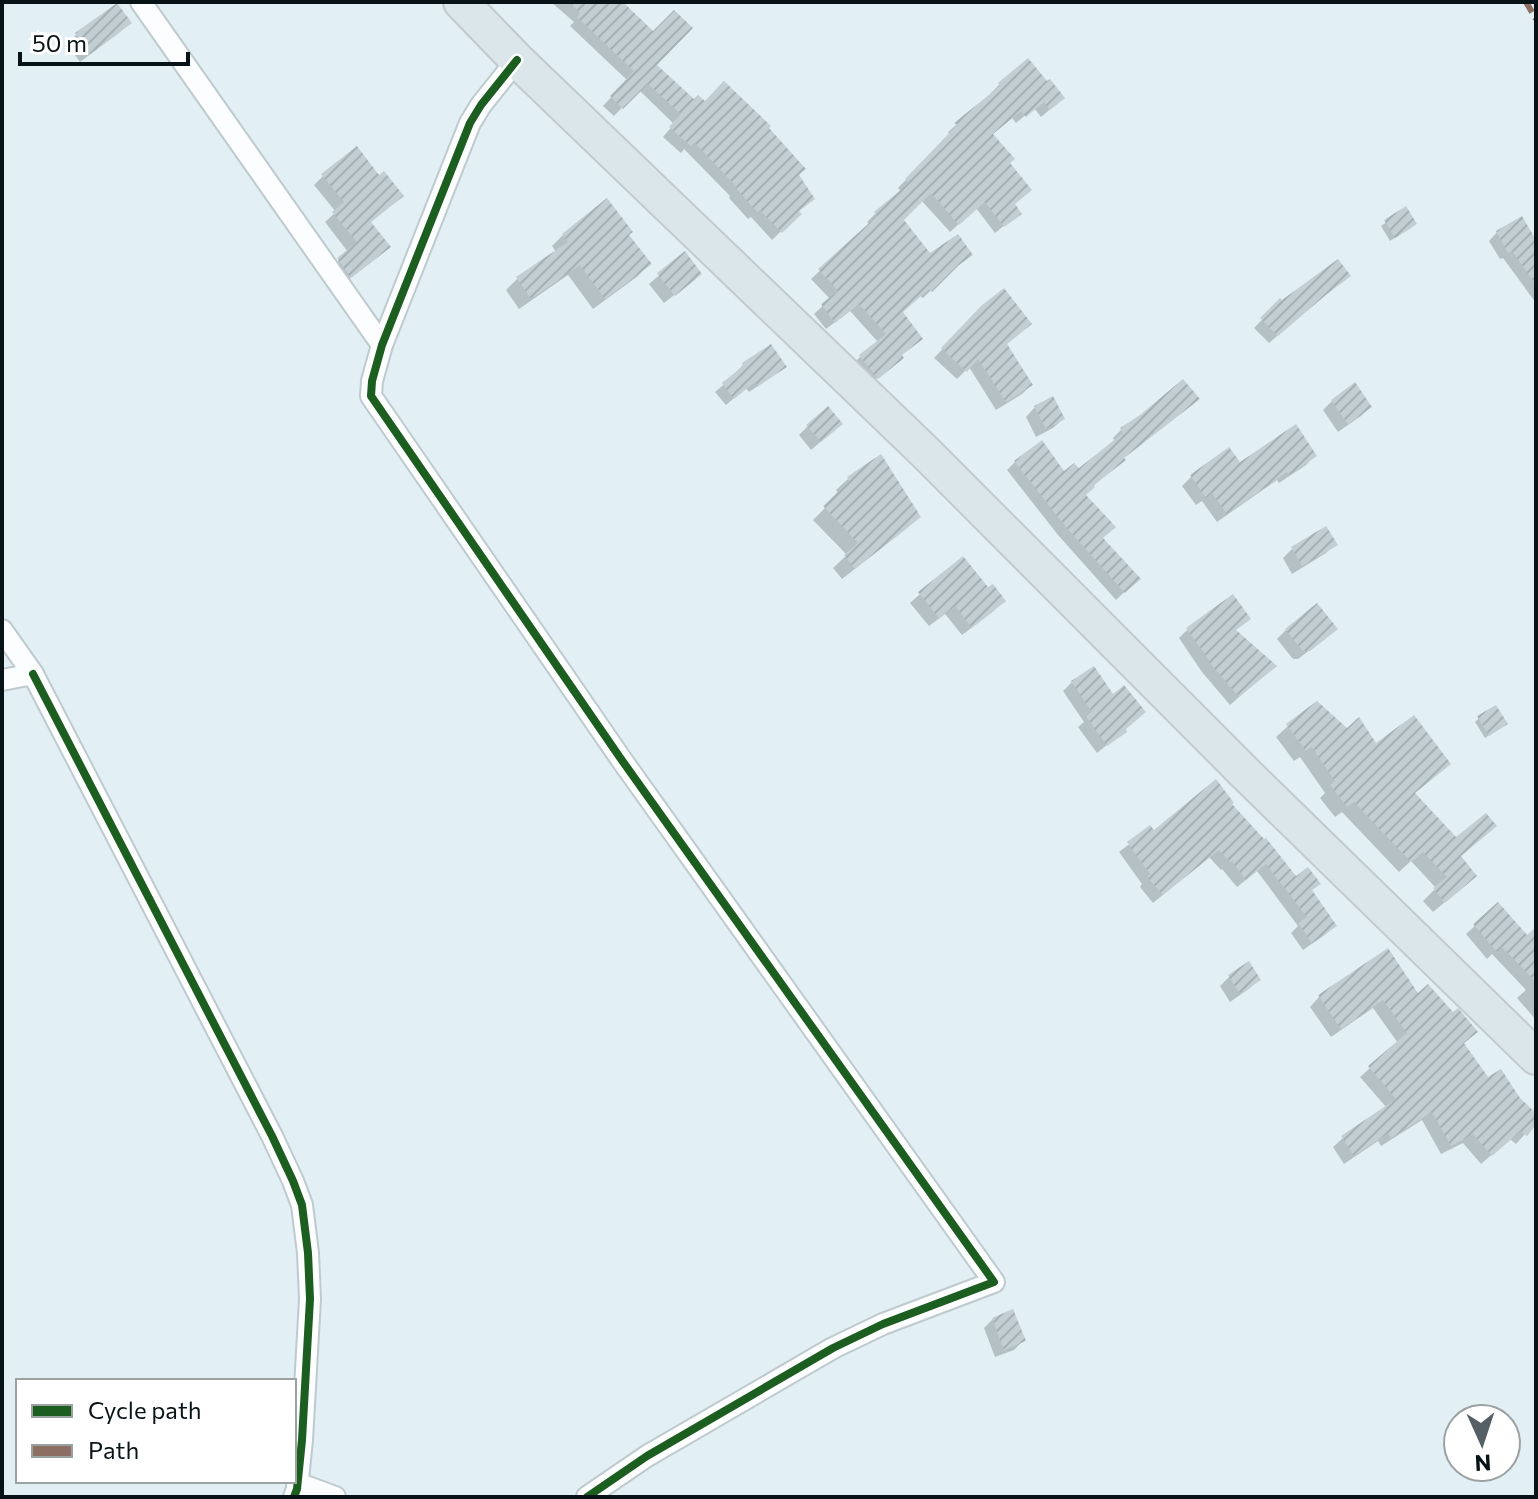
<svg xmlns="http://www.w3.org/2000/svg" width="1538" height="1499" viewBox="0 0 1538 1499" font-family="Commissioner,sans-serif">
	<style>
		.shadow { fill: #0003 }
		.building { fill: url(#building-hatch) }
		.lines { fill: none; stroke-linecap: round; stroke-linejoin: round }
		.minor-casing { stroke: #becace; stroke-width: 24 }
		.trunk-casing { stroke: #c3cacd; stroke-width: 38 }
		.minor { stroke: #fbfdfe; stroke-width: 20 }
		.trunk { stroke: #dae6ea; stroke-width: 34 }
		.quiet { stroke: #8d6e63; stroke-width: 6; stroke-dasharray: 12 6; stroke-linecap: butt }
		.cycleway-casing { stroke: #fff; stroke-width: 13 }
		.cycleway { stroke: #1b5e20; stroke-width: 8 }
	</style>
	<defs>
		<pattern id="building-hatch" width="6" height="6" patternUnits="userSpaceOnUse" patternTransform="scale(2)"><rect width="6" height="6" fill="#c2ced3"/><path d="M-1 1l2-2M0 6l6-6M5 7l2-2" fill="none" stroke="#a5b0b4"/></pattern>
	</defs>
	<rect width="100%" height="100%" fill="#e2f0f6"/>
	<g class="shadow">
		<path d="M551,2H624L622,4L655,65L694,102L705,103L767,128L813,199L798,212L799,214L772,240L751,217L748,219L729,198L730,196L684,149L681,153L663,137L674,124L639,90L614,116L603,106L627,80L570,26L574,22Z"/>
		<path d="M116,5L129,23L120,32L80,62L67,44L76,35Z"/>
		<path d="M1027,61L1054,106L1041,117L1034,108L1016,123L1012,118L991,135L1008,163L1013,204L1020,213L995,233L976,208L950,232L921,200L901,220L930,256L970,255L949,273L923,298L919,295L901,312L900,356L893,366L868,385L852,364L878,342L850,311L826,329L814,314L830,299L811,279L870,225L867,222L875,214L902,192L898,188L950,135L948,132L992,94L991,93L999,85Z"/>
		<path d="M323,176L369,223L379,256L341,285L329,269L348,252L325,222L336,212L314,185Z"/>
		<path d="M606,201L627,235L649,264L638,276L593,309L568,275L519,309L506,290L517,279L556,252L552,246L563,235Z"/>
		<path d="M1405,209L1411,228L1390,241L1381,226Z"/>
		<path d="M1497,232L1536,245V303L1503,258L1500,259L1489,241Z"/>
		<path d="M684,254L691,282L664,303L649,284Z"/>
		<path d="M1280,301L1316,302L1269,343L1254,328Z"/>
		<path d="M982,308L1030,324L1005,345L1031,385L1022,394L996,410L969,367L957,379L934,358Z"/>
		<path d="M743,365L784,367L776,374L749,392L746,388L726,405L715,392L736,374V372Z"/>
		<path d="M1332,401L1370,407L1361,416L1338,432L1323,410Z"/>
		<path d="M1035,407L1063,419L1053,428L1036,437L1026,417Z"/>
		<path d="M1141,416L1122,459L1084,495L1100,539L1138,579L1116,600L1058,535L1007,470L1015,462L1064,474L1078,471L1115,441L1113,438L1121,430Z"/>
		<path d="M808,426L831,433L811,450L799,435Z"/>
		<path d="M1229,450L1239,465L1315,455L1306,465L1279,483L1277,480L1217,522L1202,501L1196,505L1182,486L1191,477Z"/>
		<path d="M848,479L919,517L907,528L842,579L833,568L847,555L813,520L839,494L836,490Z"/>
		<path d="M1325,529L1335,544L1326,553L1292,574L1283,558L1292,549Z"/>
		<path d="M920,594L995,610L962,635L945,614L929,626L910,603Z"/>
		<path d="M1249,619L1234,631L1265,674L1230,705L1202,672L1179,638L1187,630Z"/>
		<path d="M1286,630L1326,638L1298,659H1293L1277,639Z"/>
		<path d="M1072,682L1124,731L1097,753L1078,727L1084,722L1063,691Z"/>
		<path d="M1479,718L1506,724L1485,738L1475,722Z"/>
		<path d="M1288,726L1413,794L1463,887L1433,912L1423,901L1436,888L1411,861L1399,872L1342,812L1335,817L1320,798L1325,793L1300,757L1294,761L1276,737Z"/>
		<path d="M1229,805L1296,878L1318,884L1311,891L1335,925L1326,934L1303,950L1291,933L1298,926L1257,871L1237,887L1222,869L1221,870L1209,857L1153,903L1140,887L1142,884L1119,852L1150,828L1154,833Z"/>
		<path d="M1498,905L1536,945V1020L1517,998L1526,990L1492,954L1487,959L1466,934Z"/>
		<path d="M1248,964L1259,979L1250,988L1230,1002L1220,986L1229,977Z"/>
		<path d="M1418,995L1453,1015L1476,1032L1462,1045L1488,1080L1518,1100L1536,1115V1122L1516,1144L1510,1139L1481,1164L1463,1143L1441,1154L1422,1120L1381,1146L1378,1141L1344,1164L1333,1147L1343,1138L1387,1108L1360,1077L1398,1043L1373,1008L1331,1037L1310,1007L1319,997Z"/>
		<path d="M993,1319L1024,1340L1014,1350L995,1357L984,1328Z"/>
	</g>
	<g class="building">
		<path d="M569,2H623L653,31L674,10L693,28L657,65L694,99L698,95L705,101L724,81L771,126L769,128L806,169L799,175L815,199L799,211L802,214L782,233L760,210L758,213L736,188L737,187L694,142L691,146L669,127L681,114L648,84L623,109L610,96L634,71L577,17L580,13Z"/>
		<path d="M117,3L132,23L90,54L75,33Z"/>
		<path d="M1028,58L1047,81L1050,79L1065,98L1050,110L1044,102L1026,117L1021,111L993,134L1015,159L1010,163L1032,190L1015,204L1022,214L1004,227L985,202L959,225L931,193L904,220L930,253L958,234L973,255L959,265L932,292L929,289L903,312L923,339L902,355L904,358L878,379L859,355L886,334L859,304L835,323L821,304L838,291L818,269L877,216L874,212L909,183L905,179L957,125L954,123L1000,86L998,83Z"/>
		<path d="M357,146L379,175L384,171L404,196L371,222L391,247L351,278L337,258L357,242L332,212L344,202L321,174Z"/>
		<path d="M607,198L633,232L629,235L652,264L605,299L580,265L531,299L516,277L568,242L562,234Z"/>
		<path d="M1406,206L1417,224L1395,238L1384,220Z"/>
		<path d="M1522,216L1536,240V285L1512,251L1508,253L1496,231Z"/>
		<path d="M685,251L702,274L675,296L657,273Z"/>
		<path d="M1338,259L1351,276L1327,294L1278,336L1260,318L1280,298L1282,300Z"/>
		<path d="M1004,288L1032,324L1007,344L1033,385L1006,402L978,359L967,372L941,348L981,306Z"/>
		<path d="M771,344L787,367L758,386L755,382L734,399L722,383L743,366L742,363Z"/>
		<path d="M1183,379L1200,399L1124,458L1126,460L1094,485L1095,487L1086,495L1116,527L1103,538L1141,579L1125,593L1066,527L1014,461L1042,440L1064,471L1074,463L1079,468L1123,433L1120,428L1140,415Z"/>
		<path d="M1355,382L1372,407L1348,424L1331,400Z"/>
		<path d="M1053,396L1065,419L1046,429L1034,406Z"/>
		<path d="M828,406L843,424L821,442L806,425Z"/>
		<path d="M1296,424L1317,456L1289,475L1287,472L1227,514L1212,493L1206,498L1190,475L1229,447L1240,462Z"/>
		<path d="M881,454L921,517L855,569L844,555L858,543L823,506L849,481L847,477Z"/>
		<path d="M1326,526L1338,545L1302,566L1291,547Z"/>
		<path d="M963,556L988,587L993,584L1006,601L972,628L955,606L939,618L918,592Z"/>
		<path d="M1233,594L1251,619L1236,630L1277,666L1239,697L1209,662L1210,661L1186,628Z"/>
		<path d="M1317,603L1338,629L1310,651H1303L1285,629Z"/>
		<path d="M1094,666L1113,694L1124,685L1146,712L1126,729L1127,732L1107,746L1086,716L1092,712L1071,681Z"/>
		<path d="M1317,701L1347,728L1359,717L1376,743L1414,715L1451,764L1415,793L1456,837L1486,813L1497,826L1461,856L1477,876L1445,903L1433,888L1447,877L1423,852L1411,862L1354,802L1347,807L1330,785L1335,781L1312,747L1306,751L1286,724Z"/>
		<path d="M1496,705L1508,724L1489,736L1477,716Z"/>
		<path d="M1216,779L1234,803L1232,804L1264,839L1266,838L1296,876L1308,867L1321,884L1312,890L1337,926L1312,943L1298,923L1307,917L1266,864L1246,880L1232,861L1231,863L1219,850L1163,895L1147,877L1150,874L1127,842L1150,825L1154,830Z"/>
		<path d="M1498,902L1527,935L1536,927V982L1502,947L1497,952L1473,924Z"/>
		<path d="M1388,948L1418,993L1428,984L1453,1012L1458,1008L1478,1032L1464,1043L1488,1077L1501,1069L1520,1098L1536,1113V1125L1527,1136L1521,1131L1492,1156L1473,1134L1451,1146L1432,1112L1391,1138L1388,1133L1354,1156L1341,1136L1396,1099L1368,1066L1407,1033L1383,1000L1341,1029L1318,995Z"/>
		<path d="M1249,961L1261,980L1240,994L1228,975Z"/>
		<path d="M1013,1309L1026,1341L1004,1350L992,1318Z"/>
	</g>
	<g class="lines">
		<g class="minor-casing">
			<g id="minor">
				<path d="M141,2L382,345"/>
				<path d="M517,60L481,105L470,123L382,345L372,381L371,396L621,759L994,1282L883,1324L833,1348L647,1456L587,1497"/>
				<path d="M2,630L33,674L2,680"/>
				<path d="M33,674L272,1136L293,1181L302,1205L308,1253L310,1299L302,1440L297,1489L294,1497"/>
				<path d="M297,1483L335,1497"/>
			</g>
		</g>
		<g class="trunk-casing">
			<path id="trunk" d="M461,2L517,60L926,453L1245,773L1536,1057"/>
		</g>
		<use href="#minor" class="minor"/>
		<use href="#trunk" class="trunk"/>
		<path class="quiet" d="M1526,2L1536,19"/>
		<g class="cycleway-casing">
			<g id="cycleway">
				<path d="M517,60L481,105L470,123L382,345L372,381L371,396L621,759L994,1282L883,1324L833,1348L647,1456L587,1497"/>
				<path d="M33,674L272,1136L293,1181L302,1205L308,1253L310,1299L302,1440L297,1489L294,1497"/>
			</g>
		</g>
		<use href="#cycleway" class="cycleway"/>
	</g>
	<rect width="1538" height="1499" fill="none" stroke="#071317" stroke-width="8"/>
	<rect x="16" y="1379" width="280" height="104" fill="#ffffff" stroke="#9ca1a2" stroke-width="2"/>
	<rect x="32" y="1405" width="40" height="12" fill="#1b5e20" stroke="#9ca1a2" stroke-width="2"/>
	<text x="88" y="1419" font-size="24" fill="#071317">Cycle path</text>
	<rect x="32" y="1445" width="40" height="12" fill="#8d6e63" stroke="#9ca1a2" stroke-width="2"/>
	<text x="88" y="1459" font-size="24" fill="#071317">Path</text>
	<g transform="translate(1482 1443) rotate(177)"><circle r="38" fill="#ffffff" stroke="#9ca1a2" stroke-width="2"/>
	<path d="M0-6L14 30L0 20L-14 30Z" fill="#546065"/>
	<text y="-12" font-size="22" font-weight="bold" text-anchor="middle" fill="#071317">N</text>
	</g>
	<path d="M20 52v12h168v-12" fill="none" stroke="#071317" stroke-width="4"/>
	<text x="32" y="52" font-size="24" fill="#071317" stroke="#ffffff" stroke-width="6" paint-order="stroke">50 m</text>
</svg>
